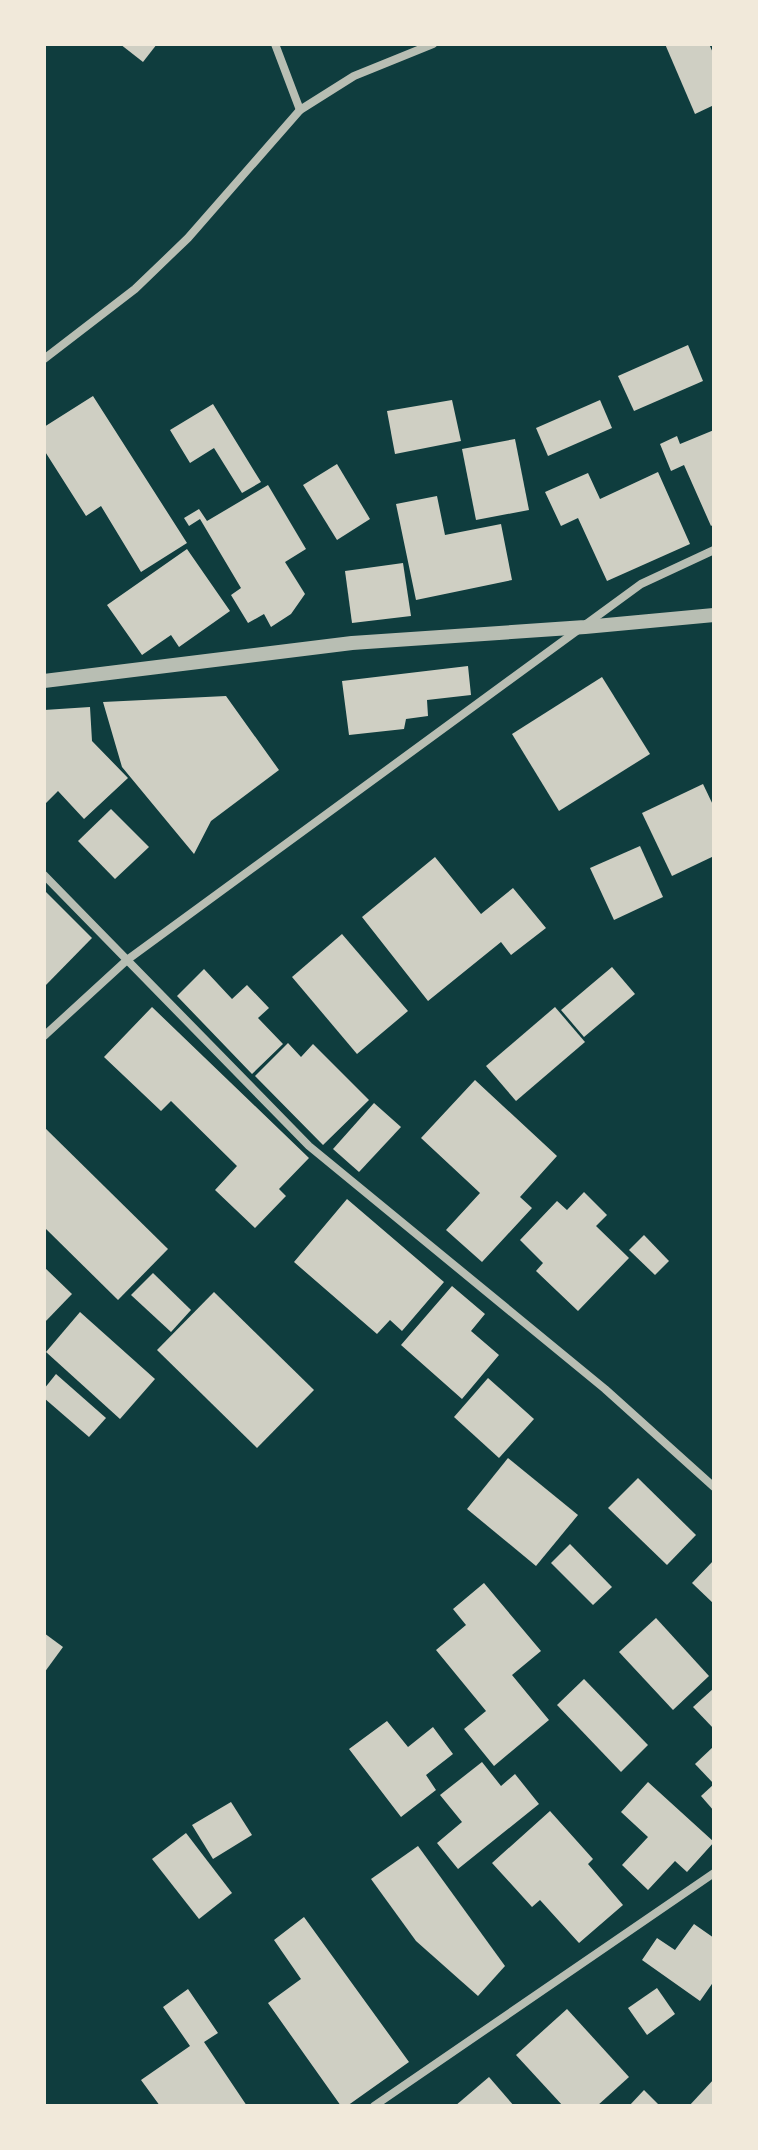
<svg xmlns="http://www.w3.org/2000/svg" width="758" height="2150" viewBox="0 0 758 2150" font-family="'Noto Serif',serif">
	<style>
		.building { fill: #cfcfc3 }
		.lines { fill: none; stroke-linecap: round; stroke-linejoin: round }
		.minor { stroke: #b8beb3; stroke-width: 8 }
		.tertiary { stroke: #b8beb3; stroke-width: 14 }
	</style>
	<rect width="100%" height="100%" fill="#0f3d3e"/>
	<g class="building">
		<path d="M120,44H157L143,62Z"/>
		<path d="M665,44H709L714,55V105L695,114Z"/>
		<path d="M688,345L703,381L634,411L618,376Z"/>
		<path d="M93,396L187,543L141,572L101,506L86,516L44,450V427Z"/>
		<path d="M452,400L461,441L395,454L387,411Z"/>
		<path d="M600,400L612,428L548,456L536,428Z"/>
		<path d="M213,404L261,482L242,493L214,448L190,463L170,430Z"/>
		<path d="M714,430V524L711,526L684,465L671,471L660,444L677,436L680,444Z"/>
		<path d="M515,439L529,510L476,520L462,449Z"/>
		<path d="M337,464L370,519L337,540L303,485Z"/>
		<path d="M658,472L690,544L607,581L578,518L561,526L545,492L588,473L600,499Z"/>
		<path d="M268,485L306,549L285,562L305,594L291,614L271,627L264,614L248,623L231,595L241,588L200,519L189,526L184,518L199,509L207,521Z"/>
		<path d="M437,496L445,535L501,524L512,580L416,600L396,504Z"/>
		<path d="M187,549L230,611L179,647L171,635L142,655L107,605Z"/>
		<path d="M403,563L411,616L352,623L345,571Z"/>
		<path d="M468,666L471,695L427,700L428,716L406,719L404,729L349,735L342,681Z"/>
		<path d="M602,677L650,754L559,811L512,734Z"/>
		<path d="M226,696L279,770L211,821L194,854L122,767L103,702Z"/>
		<path d="M90,707L92,741L128,778L84,819L58,791L44,805V710Z"/>
		<path d="M703,784L714,807V856L672,876L642,813Z"/>
		<path d="M111,809L149,847L115,879L78,841Z"/>
		<path d="M640,846L663,897L614,920L590,868Z"/>
		<path d="M435,857L481,914L513,888L546,928L511,955L501,942L428,1001L362,917Z"/>
		<path d="M44,890L92,938L44,987Z"/>
		<path d="M342,934L408,1011L357,1054L292,977Z"/>
		<path d="M612,967L635,994L584,1037L561,1010Z"/>
		<path d="M204,969L232,999L247,985L269,1008L258,1018L283,1044L252,1074L177,996Z"/>
		<path d="M152,1007L309,1158L279,1189L286,1196L255,1228L215,1190L237,1166L171,1101L161,1111L104,1057Z"/>
		<path d="M555,1007L585,1042L516,1101L486,1066Z"/>
		<path d="M288,1043L301,1057L313,1044L369,1100L323,1145L255,1076Z"/>
		<path d="M475,1080L557,1156L520,1197L532,1208L482,1262L446,1230L480,1193L421,1138Z"/>
		<path d="M374,1103L401,1127L359,1172L333,1149Z"/>
		<path d="M44,1127L168,1249L118,1300L44,1227Z"/>
		<path d="M584,1192L607,1215L596,1226L629,1258L578,1311L536,1271L543,1263L520,1240L557,1201L567,1210Z"/>
		<path d="M347,1199L444,1282L402,1331L390,1320L377,1334L294,1262Z"/>
		<path d="M644,1235L669,1261L655,1275L629,1250Z"/>
		<path d="M44,1267L72,1294L44,1323Z"/>
		<path d="M153,1273L191,1310L171,1332L131,1295Z"/>
		<path d="M452,1286L485,1314L471,1331L499,1355L462,1399L401,1345Z"/>
		<path d="M214,1292L314,1390L257,1448L157,1350Z"/>
		<path d="M80,1312L155,1379L120,1419L46,1352Z"/>
		<path d="M56,1374L106,1418L89,1437L44,1398V1389Z"/>
		<path d="M488,1378L534,1419L499,1458L454,1417Z"/>
		<path d="M508,1458L578,1515L536,1566L467,1509Z"/>
		<path d="M638,1478L696,1535L667,1565L608,1508Z"/>
		<path d="M570,1544L612,1587L593,1605L551,1563Z"/>
		<path d="M714,1560V1604L692,1583Z"/>
		<path d="M484,1583L541,1651L512,1675L549,1720L494,1766L464,1729L486,1711L436,1650L466,1625L453,1609Z"/>
		<path d="M656,1618L709,1676L673,1710L619,1652Z"/>
		<path d="M44,1633L63,1647L44,1673Z"/>
		<path d="M584,1679L648,1745L621,1772L557,1705Z"/>
		<path d="M714,1688V1729L693,1707Z"/>
		<path d="M387,1721L408,1747L433,1727L453,1754L426,1775L436,1790L401,1817L349,1749Z"/>
		<path d="M714,1746V1784L695,1764Z"/>
		<path d="M482,1762L501,1786L515,1774L539,1804L458,1869L437,1843L462,1822L440,1795Z"/>
		<path d="M648,1782L714,1842L687,1872L675,1861L648,1890L622,1865L648,1837L621,1812Z"/>
		<path d="M714,1784V1811L701,1796Z"/>
		<path d="M231,1802L252,1835L213,1859L192,1825Z"/>
		<path d="M550,1811L593,1859L588,1864L623,1905L579,1943L540,1900L532,1907L492,1863Z"/>
		<path d="M186,1833L232,1893L199,1919L152,1859Z"/>
		<path d="M418,1846L505,1966L478,1996L416,1941L371,1879Z"/>
		<path d="M304,1917L409,2062L347,2106H341L268,2003L301,1979L274,1940Z"/>
		<path d="M694,1924L714,1938V1981L700,2001L642,1960L657,1938L675,1950Z"/>
		<path d="M657,1988L675,2014L647,2035L628,2008Z"/>
		<path d="M188,1989L218,2033L204,2042L247,2106H160L141,2080L190,2046L163,2007Z"/>
		<path d="M567,2009L629,2077L597,2106H563L516,2055Z"/>
		<path d="M489,2077L514,2106H455Z"/>
		<path d="M714,2079V2106H689Z"/>
		<path d="M644,2090L660,2106H629Z"/>
	</g>
	<g class="lines">
		<g class="minor">
			<path d="M275,44L300,110L354,76L433,44"/>
			<path d="M44,359L135,289L188,238L300,110"/>
			<path d="M44,875L309,1146L605,1389L714,1487"/>
			<path d="M44,1036L127,960L641,584L714,550"/>
			<path d="M374,2106L714,1873"/>
		</g>
		<path class="tertiary" d="M44,681L352,643L585,627L714,615"/>
	</g>
	<rect width="758" height="2150" fill="none" stroke="#f1e9da" stroke-width="92"/>
</svg>
